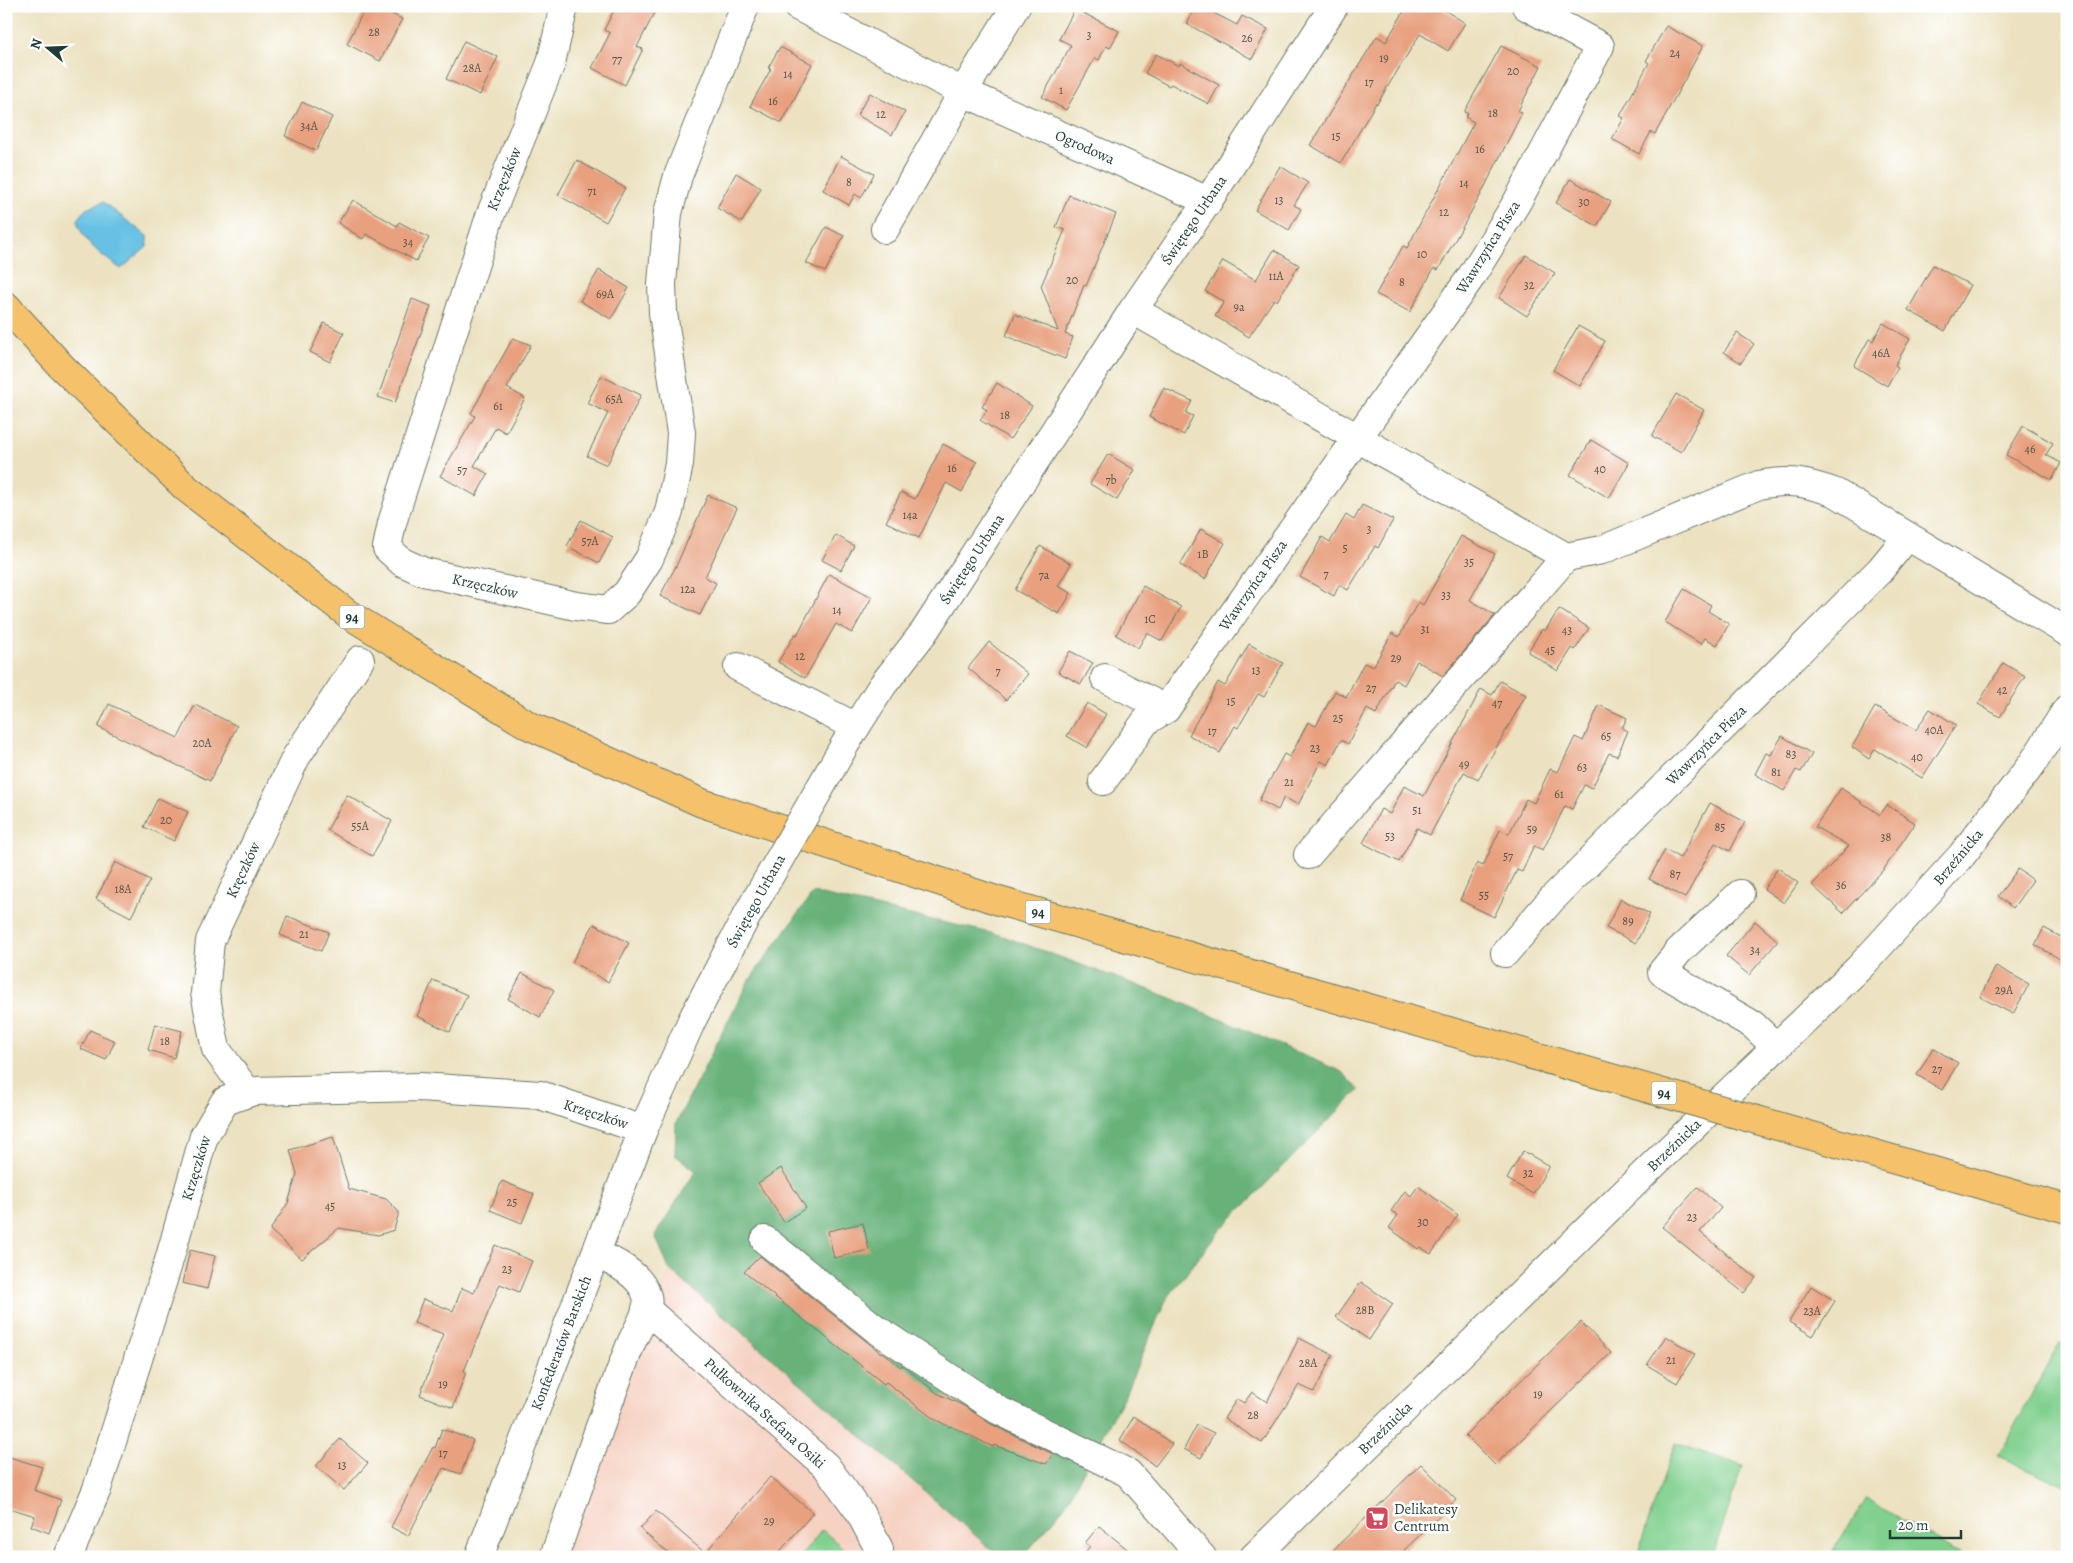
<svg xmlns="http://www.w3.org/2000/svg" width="2073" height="1563" viewBox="0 0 2073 1563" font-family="Alegreya,serif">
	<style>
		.built { fill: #f6d2c3 }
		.green { fill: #81d08f; stroke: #508662 }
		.forest { fill: #68b27a; stroke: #447857 }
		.water { fill: #66c1e4; stroke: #427f8c }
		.building { fill: #e8a07f }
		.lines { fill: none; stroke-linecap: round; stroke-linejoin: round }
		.minor-casing { stroke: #677765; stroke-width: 30 }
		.major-casing { stroke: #677765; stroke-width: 30 }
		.minor { stroke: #fff; stroke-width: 28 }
		.major { stroke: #f5c16b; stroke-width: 28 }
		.minor-bridge-casing { stroke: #677765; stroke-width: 30; stroke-linecap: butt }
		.major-bridge-casing { stroke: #677765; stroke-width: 30; stroke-linecap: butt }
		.minor-bridge { stroke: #fff; stroke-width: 28 }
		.major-bridge { stroke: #f5c16b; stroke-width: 28 }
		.labels { text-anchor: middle; stroke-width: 5; stroke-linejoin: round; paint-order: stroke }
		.number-label { font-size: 12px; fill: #515647 }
		.shield { fill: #fff; stroke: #627771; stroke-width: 1 }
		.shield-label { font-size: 14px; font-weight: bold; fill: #1f3d34 }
		.street-label { font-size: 15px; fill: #1f3d34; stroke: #fff }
		.poi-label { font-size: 15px; fill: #1f3d34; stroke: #fff; text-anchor: start }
	</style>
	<rect width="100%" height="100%" fill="#fff"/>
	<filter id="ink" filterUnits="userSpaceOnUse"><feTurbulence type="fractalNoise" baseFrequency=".02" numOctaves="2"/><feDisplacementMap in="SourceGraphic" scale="10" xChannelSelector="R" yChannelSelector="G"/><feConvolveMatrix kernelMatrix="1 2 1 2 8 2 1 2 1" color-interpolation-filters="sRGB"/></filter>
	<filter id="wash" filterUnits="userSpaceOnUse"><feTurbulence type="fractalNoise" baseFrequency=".0096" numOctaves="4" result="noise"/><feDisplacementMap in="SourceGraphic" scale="20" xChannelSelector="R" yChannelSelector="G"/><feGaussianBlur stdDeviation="1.12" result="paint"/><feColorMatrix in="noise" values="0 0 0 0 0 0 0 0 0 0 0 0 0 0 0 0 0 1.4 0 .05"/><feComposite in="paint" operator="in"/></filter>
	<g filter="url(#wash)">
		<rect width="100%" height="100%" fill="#ece2c1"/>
		<path class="built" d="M669,1269L948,1513L1000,1557H561Z"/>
		<g class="green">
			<path d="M2060,1342L2067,1344V1487L1998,1456Z"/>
			<path d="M1675,1443L1743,1466L1712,1557H1643L1637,1555Z"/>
			<path d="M1866,1498L1966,1557H1829Z"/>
			<path d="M822,1530L854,1557H800Z"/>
		</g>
		<path class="forest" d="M813,893L1000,935L1169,997L1342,1072L1359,1090L1221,1229L1166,1300L1125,1394L1064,1507L1023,1557H1000L669,1269L655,1235L696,1171L675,1155L676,1123L748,982Z"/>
		<path class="water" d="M103,202L147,236V247L121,269C103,256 84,244 77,221L86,209Z"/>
		<g id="blocks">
			<g class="building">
				<path d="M366,6H376L402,19L380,61L347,44Z"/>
				<path d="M616,6H658L637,47L643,49L625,85L592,68L610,33L604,30Z"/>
				<path d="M1196,6H1200L1237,25L1242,16L1268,29L1252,59L1187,24Z"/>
				<path d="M1407,6H1438L1465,23L1448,51L1420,34L1377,104L1376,103L1341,163L1310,145L1377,36L1386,42Z"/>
				<path d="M1075,9L1119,31L1110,48L1106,46L1099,60L1095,58L1066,110L1042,97L1071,45L1059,39Z"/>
				<path d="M1666,26L1703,46L1655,134L1651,132L1639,154L1612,139L1624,118L1620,116L1649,63L1646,61Z"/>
				<path d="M464,41L498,57L480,95L446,79Z"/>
				<path d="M1501,46L1541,66L1518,111L1522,113L1480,196L1438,270L1434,268L1410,312L1376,294L1403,246L1407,248L1474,122L1465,117L1468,114L1464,112Z"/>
				<path d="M780,47L812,64L782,123L750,106L771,69L768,68Z"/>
				<path d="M1156,54L1179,66L1180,63L1219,85L1209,104L1171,84L1169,86L1145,73Z"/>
				<path d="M870,93L905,112L892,135L857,115Z"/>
				<path d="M302,102L332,117L316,151L285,136Z"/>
				<path d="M841,156L874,174L861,198L855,194L849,205L823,190Z"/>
				<path d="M577,160L625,188L606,222L558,195Z"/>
				<path d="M1280,166L1308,183L1294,205L1301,209L1289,230L1255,210Z"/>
				<path d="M736,173L761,188L742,222L717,208Z"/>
				<path d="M1570,179L1611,202L1597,226L1556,203Z"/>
				<path d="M1069,195L1116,214L1086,286L1084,285L1065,334L1073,337L1065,359L1006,336L1015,314L1058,331L1041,286L1065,230L1056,227Z"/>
				<path d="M353,200L397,226L399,222L429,238L416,261L366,234L363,239L338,223Z"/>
				<path d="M826,227L844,236L825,272L806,263Z"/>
				<path d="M1274,250L1299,265L1277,301L1274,299L1249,337L1215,316L1224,302L1205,291L1223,261L1256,280Z"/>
				<path d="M1526,255L1555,273L1527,316L1499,298Z"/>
				<path d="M1933,265L1970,285L1945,331L1908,310Z"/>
				<path d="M599,270L629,288L611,319L580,301Z"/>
				<path d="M412,299L431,306L395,403L378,397Z"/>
				<path d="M324,323L344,333L330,362L310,352Z"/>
				<path d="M1883,323L1910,339L1895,365L1898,367L1887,386L1854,366L1869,339L1873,341Z"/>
				<path d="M1578,326L1605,341L1580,386L1553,370Z"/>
				<path d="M1737,333L1754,344L1741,363L1724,352Z"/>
				<path d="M513,338L531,345L507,388L525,398L506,433L496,427L474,466L488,474L476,496L440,476L475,416L471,413Z"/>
				<path d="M601,376L641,395L607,465L587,456L608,413L587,403Z"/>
				<path d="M997,383L1032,406L1010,439L980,420L987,410L982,407Z"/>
				<path d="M1164,388L1192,401L1186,413L1193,416L1184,435L1149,417Z"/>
				<path d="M1676,394L1704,410L1681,452L1652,436Z"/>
				<path d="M2023,426L2053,443L2046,455L2061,463L2052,480L2006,455Z"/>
				<path d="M1591,440L1629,463L1609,498L1570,475Z"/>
				<path d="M943,444L977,462L962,492L946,483L919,538L886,522L901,492L915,499Z"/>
				<path d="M1108,454L1135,470L1117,500L1090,484Z"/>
				<path d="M708,495L737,508L705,577L716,583L700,615L660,596L677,564Z"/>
				<path d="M1362,505L1393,520L1378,548L1375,546L1348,590L1339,585L1334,596L1300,577L1322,537L1330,542L1346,515L1354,520Z"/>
				<path d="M581,520L613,537L599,563L567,546Z"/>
				<path d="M1201,529L1225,543L1205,579L1180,565Z"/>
				<path d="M836,535L854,546L841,570L822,560Z"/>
				<path d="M1461,536L1495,554L1470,600L1495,615L1443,676L1417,661L1404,685L1395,680L1376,714L1367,709L1348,744L1341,740L1328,765L1321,761L1298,805L1284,797L1278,810L1259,800L1284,754L1290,757L1308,722L1316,726L1335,691L1346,697L1364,663L1373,667L1392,633L1399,637L1418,602L1423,605Z"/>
				<path d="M1040,546L1071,564L1058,586L1071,593L1059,614L1015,590Z"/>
				<path d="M829,574L872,597L852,633L836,624L805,678L778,662L795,634L797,635Z"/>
				<path d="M1143,586L1181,607L1162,641L1147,633L1138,648L1116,635Z"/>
				<path d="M1684,589L1711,605L1708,611L1729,624L1717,645L1705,638L1701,644L1665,622Z"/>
				<path d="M1559,609L1589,628L1575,650L1572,648L1558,671L1528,652L1542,629L1545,631Z"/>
				<path d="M989,642L1028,674L1006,700L968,668Z"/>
				<path d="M1249,644L1283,663L1264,697L1258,694L1238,728L1235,726L1220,753L1189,735L1218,682L1225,686Z"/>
				<path d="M1070,651L1093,663L1081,684L1058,672Z"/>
				<path d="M2003,663L2025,676L2000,717L1978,704Z"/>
				<path d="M1500,681L1526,695L1478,780L1464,772L1430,835L1417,828L1399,862L1363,843L1381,809L1390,814L1404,786L1424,796L1481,689L1492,695Z"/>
				<path d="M1087,703L1106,714L1087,748L1067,736Z"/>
				<path d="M109,704L178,738L195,705L237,726L210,781L98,727Z"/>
				<path d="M1599,705L1627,718L1622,728L1628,731L1617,756L1609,753L1592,788L1584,785L1572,809L1565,806L1543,850L1534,846L1522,872L1517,870L1494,917L1460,900L1477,863L1483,866L1500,830L1509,834L1526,799L1534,803L1550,769L1558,772L1575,737L1583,741Z"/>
				<path d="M1875,707L1916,730L1930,709L1956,725L1922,778L1875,749L1869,759L1852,747Z"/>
				<path d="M1782,736L1812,754L1801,772L1796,770L1784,791L1755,774L1766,753L1771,755Z"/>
				<path d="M1841,788L1880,815L1887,805L1915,823L1884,869L1843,913L1812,885L1849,846L1815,827Z"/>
				<path d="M347,795L392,821L372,856L327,830Z"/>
				<path d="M158,798L188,812L174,841L144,827Z"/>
				<path d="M1710,803L1745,822L1730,851L1715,843L1685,898L1649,879L1665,850L1680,858Z"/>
				<path d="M115,862L150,880L131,917L96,899Z"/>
				<path d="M1778,868L1798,883L1784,903L1764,889Z"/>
				<path d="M2018,869L2033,880L2013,908L1998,896Z"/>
				<path d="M1621,899L1650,914L1636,943L1606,928Z"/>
				<path d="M287,916L329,932L321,951L280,935Z"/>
				<path d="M1755,921L1778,941L1749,975L1726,956Z"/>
				<path d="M594,924L629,943L608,982L572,962Z"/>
				<path d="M2044,928L2067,940V963L2035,945Z"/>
				<path d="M1996,966L2029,984L2013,1014L1980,997Z"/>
				<path d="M522,973L554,990L540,1017L508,999Z"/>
				<path d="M433,980L467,995L450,1032L417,1016Z"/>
				<path d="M155,1024L182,1031L174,1058L148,1050Z"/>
				<path d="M90,1030L115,1041L106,1060L81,1049Z"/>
				<path d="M1933,1048L1958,1063L1942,1090L1917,1075Z"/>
				<path d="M333,1137L349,1189L386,1199L399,1212L394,1230L378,1235L339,1228L302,1259L270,1230L288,1203L297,1174L290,1150Z"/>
				<path d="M1523,1151L1549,1166L1533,1194L1507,1179Z"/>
				<path d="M781,1168L806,1208L784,1222L758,1183Z"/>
				<path d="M502,1181L534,1194L522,1223L490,1210Z"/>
				<path d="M1418,1186L1458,1215L1431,1254L1420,1247L1418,1249L1389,1228L1398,1215L1391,1211L1405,1191L1411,1196Z"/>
				<path d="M1698,1187L1721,1208L1700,1232L1756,1278L1744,1293L1662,1227Z"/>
				<path d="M863,1223L869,1250L834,1258L828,1231Z"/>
				<path d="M495,1245L532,1261L519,1292L500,1284L464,1371L466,1372L453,1408L420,1395L443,1334L414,1323L423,1299L453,1311L462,1288L474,1293Z"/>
				<path d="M190,1250L215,1256L207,1289L182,1283Z"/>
				<path d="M760,1256L881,1353L882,1352L901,1367L902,1365L906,1368L937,1393L964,1406L991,1424L1053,1454L1046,1464L994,1445L993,1447L951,1426L950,1427L934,1419L886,1382L884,1384L744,1272Z"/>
				<path d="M1361,1282L1393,1304L1369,1340L1336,1317Z"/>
				<path d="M1811,1286L1835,1301L1813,1336L1789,1322Z"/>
				<path d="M1581,1322L1611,1353L1495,1465L1465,1435Z"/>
				<path d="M1666,1336L1695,1354L1677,1383L1647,1365Z"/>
				<path d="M1299,1338L1333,1355L1314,1392L1299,1385L1262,1443L1224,1418L1237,1399L1244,1403L1252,1392L1267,1402Z"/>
				<path d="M1134,1416L1172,1444L1155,1466L1120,1440Z"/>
				<path d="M1197,1425L1214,1433L1201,1458L1184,1449Z"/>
				<path d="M442,1429L473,1440L461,1474L443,1468L408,1536L391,1527L433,1447L435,1448Z"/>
				<path d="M340,1439L368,1463L344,1490L316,1466Z"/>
				<path d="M6,1456L42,1467L34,1490L61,1500L49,1533L31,1526L35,1516L6,1507Z"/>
				<path d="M1421,1464L1456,1500L1397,1557H1326Z"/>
				<path d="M770,1477L813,1513L775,1557H673L640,1529L656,1511L705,1553Z"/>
				<path d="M1099,1526L1137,1557H1081L1090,1546L1085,1543Z"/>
			</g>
		</g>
	</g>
	<g filter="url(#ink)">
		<use href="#blocks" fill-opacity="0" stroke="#677765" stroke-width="1"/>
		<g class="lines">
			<g class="minor-casing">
				<g id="minor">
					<path d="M564,6L551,63L490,216L392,523L387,548L402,562L424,572L576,606L608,610L627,593L649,559L669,512L679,464L681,433L663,313L662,284L668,213L678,176L745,6"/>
					<path d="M797,6L963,92L1208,201"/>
					<path d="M885,229L963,92L1016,6"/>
					<path d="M1133,310L1566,557L1602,550L1759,485C1791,479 1806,482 1836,493L2067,632"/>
					<path d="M738,667L856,727"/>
					<path d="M1166,709L1471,277L1517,202L1600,46L1526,6"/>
					<path d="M847,741L882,686L924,632L1133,310L1208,201L1334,6"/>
					<path d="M1103,781L1146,721L1166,709L1105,678"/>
					<path d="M1308,855L1566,557"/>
					<path d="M1740,894L1679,951L1662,972L1753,1025L1776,1047"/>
					<path d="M1505,953L1552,899L1880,570L1907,537"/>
					<path d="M248,1093L216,1049L205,993L210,941L296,757L360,660"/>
					<path d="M765,1240L876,1329L998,1410L1128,1473L1202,1557"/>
					<path d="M646,1309L826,1466L859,1511L879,1549V1557"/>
					<path d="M68,1557L97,1489L168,1264L204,1136L225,1101L253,1091L420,1087L540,1095L643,1130"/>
					<path d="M479,1557L643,1130L692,1020L745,919"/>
					<path d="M554,1557C579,1486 603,1415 630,1346C635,1332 651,1311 647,1296C641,1275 614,1261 596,1254"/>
					<path d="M1254,1557L1656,1162L1860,967L1962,855L2032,764L2067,709"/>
				</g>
			</g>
			<g class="major-casing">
				<g id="major">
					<path d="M6,306L62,367L186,488L348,614L528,725L702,803L999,901L1310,991"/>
					<path d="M2017,1195L2067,1209"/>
				</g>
			</g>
			<use href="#minor" class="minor"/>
			<use href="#major" class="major"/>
			<g class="minor-bridge-casing">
				<path id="minor-bridge" d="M745,919L847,741"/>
			</g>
			<g class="major-bridge-casing">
				<path id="major-bridge" d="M1310,991L2017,1195"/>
			</g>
			<use href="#minor-bridge" class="minor-bridge"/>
			<use href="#major-bridge" class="major-bridge"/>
		</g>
	</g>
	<defs>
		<g id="supermarket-square" transform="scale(1.25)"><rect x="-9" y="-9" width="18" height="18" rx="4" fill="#d1495b" stroke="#fff"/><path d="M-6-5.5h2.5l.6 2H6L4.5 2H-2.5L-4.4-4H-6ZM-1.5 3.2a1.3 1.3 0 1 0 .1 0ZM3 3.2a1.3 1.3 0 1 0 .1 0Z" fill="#fff"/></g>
	</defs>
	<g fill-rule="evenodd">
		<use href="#supermarket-square" x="1377" y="1518"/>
	</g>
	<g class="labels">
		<g class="number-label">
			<text x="374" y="36">28</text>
			<text x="1089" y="39">3</text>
			<text x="1247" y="42">26</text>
			<text x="1675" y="57">24</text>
			<text x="1384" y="62">19</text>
			<text x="617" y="63">77</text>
			<text x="472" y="72">28A</text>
			<text x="1513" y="75">20</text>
			<text x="788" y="78">14</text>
			<text x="1369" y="86">17</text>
			<text x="1061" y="94">1</text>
			<text x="773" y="105">16</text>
			<text x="1493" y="117">18</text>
			<text x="881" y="118">12</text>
			<text x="309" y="130">34A</text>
			<text x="1336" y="140">15</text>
			<text x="1480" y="153">16</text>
			<text x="849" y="186">8</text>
			<text x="1464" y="187">14</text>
			<text x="592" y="195">71</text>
			<text x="1279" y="204">13</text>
			<text x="1584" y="206">30</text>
			<text x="1444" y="216">12</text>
			<text x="408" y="246">34</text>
			<text x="1422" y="258">10</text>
			<text x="1276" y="280">11A</text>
			<text x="1072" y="284">20</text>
			<text x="1402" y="286">8</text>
			<text x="1529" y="289">32</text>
			<text x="605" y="298">69A</text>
			<text x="1239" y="311">9a</text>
			<text x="1881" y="357">46A</text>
			<text x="614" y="403">65A</text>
			<text x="498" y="410">61</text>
			<text x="1005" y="419">18</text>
			<text x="2030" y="453">46</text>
			<text x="952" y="472">16</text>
			<text x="1600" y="473">40</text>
			<text x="462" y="474">57</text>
			<text x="1111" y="484">7b</text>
			<text x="910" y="519">14a</text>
			<text x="1369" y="533">3</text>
			<text x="590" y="545">57A</text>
			<text x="1345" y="552">5</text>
			<text x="1203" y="558">1B</text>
			<text x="1469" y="566">35</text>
			<text x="1326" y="578">7</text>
			<text x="1044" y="579">7a</text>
			<text x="688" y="593">12a</text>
			<text x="1446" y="599">33</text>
			<text x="837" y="614">14</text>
			<text x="1150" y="623">1C</text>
			<text x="1425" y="633">31</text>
			<text x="1567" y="634">43</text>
			<text x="1550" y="654">45</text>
			<text x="800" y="660">12</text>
			<text x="1396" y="662">29</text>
			<text x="1256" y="674">13</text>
			<text x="998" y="675">7</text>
			<text x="1371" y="692">27</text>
			<text x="2002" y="694">42</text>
			<text x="1231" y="705">15</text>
			<text x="1497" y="707">47</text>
			<text x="1338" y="722">25</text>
			<text x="1934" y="734">40A</text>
			<text x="1212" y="735">17</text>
			<text x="1606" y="740">65</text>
			<text x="202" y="747">20A</text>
			<text x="1315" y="752">23</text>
			<text x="1791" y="758">83</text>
			<text x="1917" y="761">40</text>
			<text x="1464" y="768">49</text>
			<text x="1582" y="771">63</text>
			<text x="1776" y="776">81</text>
			<text x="1289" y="786">21</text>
			<text x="1559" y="798">61</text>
			<text x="1417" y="814">51</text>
			<text x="166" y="824">20</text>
			<text x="360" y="830">55A</text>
			<text x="1720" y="831">85</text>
			<text x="1532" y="833">59</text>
			<text x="1390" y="840">53</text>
			<text x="1886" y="841">38</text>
			<text x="1508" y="860">57</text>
			<text x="1675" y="878">87</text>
			<text x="1841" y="889">36</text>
			<text x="123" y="893">18A</text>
			<text x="1484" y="899">55</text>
			<text x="1628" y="925">89</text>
			<text x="304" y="938">21</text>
			<text x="1755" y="954">34</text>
			<text x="2004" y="994">29A</text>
			<text x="165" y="1045">18</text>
			<text x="1937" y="1073">27</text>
			<text x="1528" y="1177">32</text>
			<text x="512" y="1206">25</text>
			<text x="330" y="1210">45</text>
			<text x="1692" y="1221">23</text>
			<text x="1423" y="1226">30</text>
			<text x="507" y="1273">23</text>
			<text x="1365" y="1314">28B</text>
			<text x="1812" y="1315">23A</text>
			<text x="1671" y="1364">21</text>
			<text x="1308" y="1367">28A</text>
			<text x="443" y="1388">19</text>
			<text x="1538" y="1398">19</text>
			<text x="1253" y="1419">28</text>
			<text x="443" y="1457">17</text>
			<text x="342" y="1469">13</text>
			<text x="769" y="1525">29</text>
		</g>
		<g class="shield">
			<rect x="339.5" y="605.5" width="25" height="23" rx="4"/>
			<rect x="1025.5" y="900.5" width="25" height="23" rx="4"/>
			<rect x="1651.5" y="1081.5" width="25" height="23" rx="4"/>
		</g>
		<g class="shield-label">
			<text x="352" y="622">94</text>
			<text x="1038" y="917">94</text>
			<text x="1664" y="1098">94</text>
		</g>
		<g class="street-label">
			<text transform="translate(1085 147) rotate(24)" y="5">Ogrodowa</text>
			<text transform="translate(504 179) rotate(-68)" y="5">Krzęczków</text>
			<text transform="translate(1194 220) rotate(-56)" y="5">Świętego Urbana</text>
			<text transform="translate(1488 247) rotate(-58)" y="5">Wawrzyńca Pisza</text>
			<text transform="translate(972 559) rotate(-57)" y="5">Świętego Urbana</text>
			<text transform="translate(1253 585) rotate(-55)" y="5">Wawrzyńca Pisza</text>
			<text transform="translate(485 586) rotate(13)" y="5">Krzęczków</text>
			<text transform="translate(1706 745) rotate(-45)" y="5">Wawrzyńca Pisza</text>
			<text transform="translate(1958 857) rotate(-50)" y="5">Brzeźnicka</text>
			<text transform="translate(243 870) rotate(-65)" y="5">Kręczków</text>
			<text transform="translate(756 901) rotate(-61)" y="5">Świętego Urbana</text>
			<text transform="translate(596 1114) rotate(18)" y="5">Krzęczków</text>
			<text transform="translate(1674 1145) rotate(-44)" y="5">Brzeźnicka</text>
			<text transform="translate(196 1168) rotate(-73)" y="5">Krzęczków</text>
			<text transform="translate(561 1343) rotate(-69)" y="5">Konfederatów Barskich</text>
			<text transform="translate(765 1413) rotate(42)" y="5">Pułkownika Stefana Osiki</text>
			<text transform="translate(1385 1428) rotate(-44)" y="5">Brzeźnicka</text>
		</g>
		<g class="poi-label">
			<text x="1394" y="1514">Delikatesy<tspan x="1394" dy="17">Centrum</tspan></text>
		</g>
	</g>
	<rect width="2073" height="1563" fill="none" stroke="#fff" stroke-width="25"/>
	<g transform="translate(48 48) rotate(289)" stroke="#ffffff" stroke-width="4" paint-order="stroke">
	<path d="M0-4L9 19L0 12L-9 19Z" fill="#1f3d34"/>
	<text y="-8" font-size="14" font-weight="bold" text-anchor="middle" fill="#1f3d34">N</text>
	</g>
	<path d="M1890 1530v8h71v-8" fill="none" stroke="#1f3d34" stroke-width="2.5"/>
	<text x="1898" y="1530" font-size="15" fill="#1f3d34" stroke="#ffffff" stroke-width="4" paint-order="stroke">20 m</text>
</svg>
